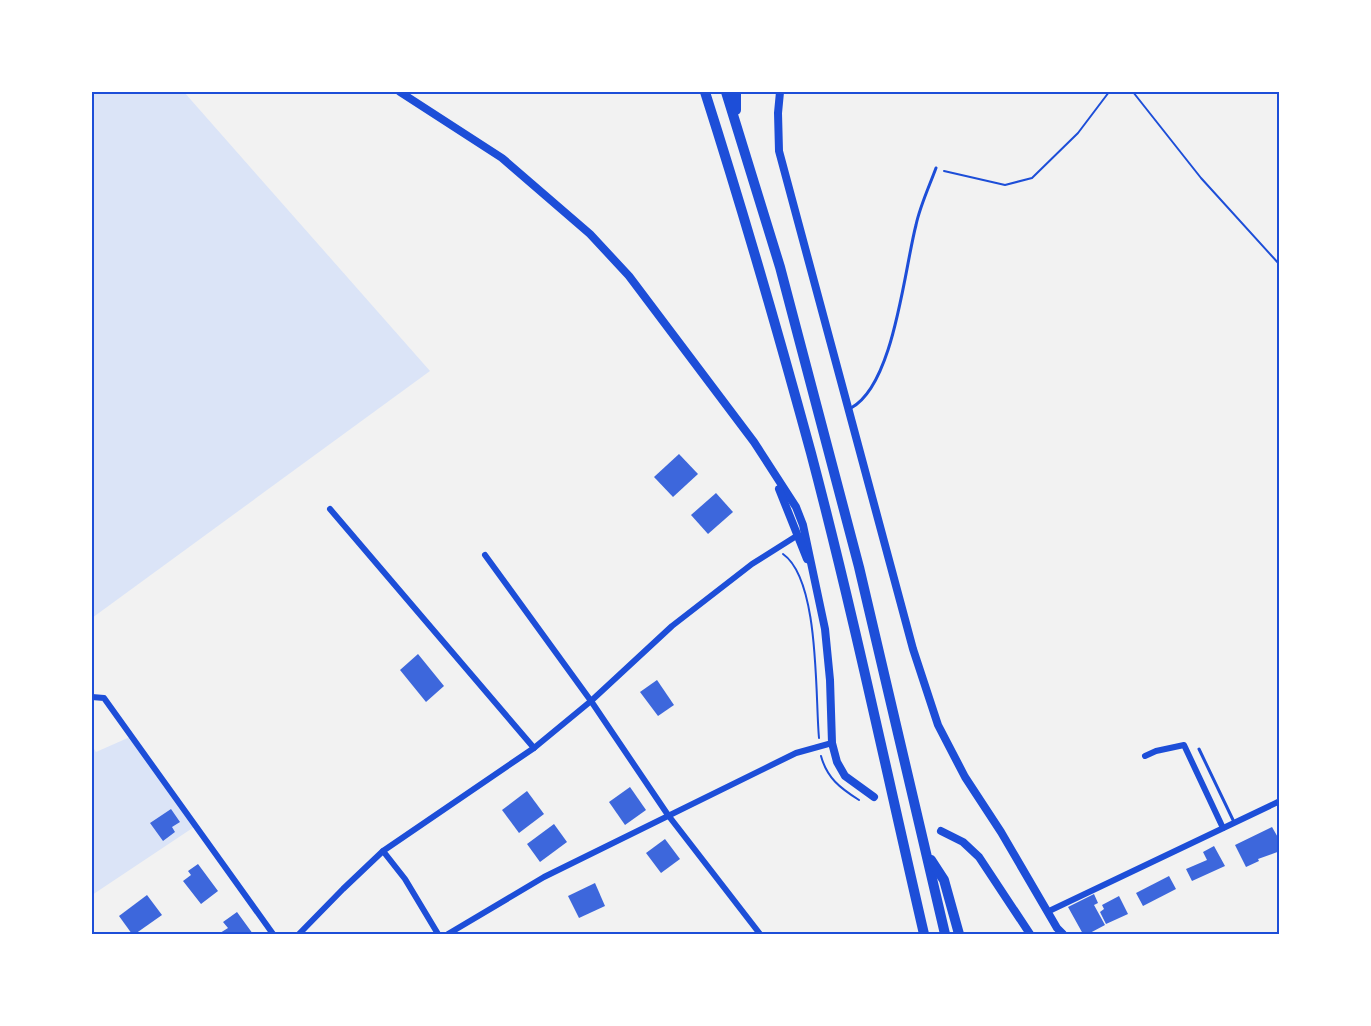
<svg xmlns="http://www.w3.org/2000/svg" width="1371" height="1026" viewBox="0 0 1371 1026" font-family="'Varela Round',sans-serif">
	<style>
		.green { fill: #dbe4f7 }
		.building { fill: #3d67dc }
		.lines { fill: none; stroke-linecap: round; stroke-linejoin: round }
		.path { stroke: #1d4ed8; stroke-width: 2 }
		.service { stroke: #1d4ed8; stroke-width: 3 }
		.minor { stroke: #1d4ed8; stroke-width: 6 }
		.tertiary { stroke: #1d4ed8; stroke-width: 8 }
		.motorway { stroke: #1d4ed8; stroke-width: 10 }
		.neatline { fill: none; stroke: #1d4ed8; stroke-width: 2 }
	</style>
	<rect width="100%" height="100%" fill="#f2f2f2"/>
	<g class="green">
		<path d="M92,92H184L430,371L92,618Z"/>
		<path d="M130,737L194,827L92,895V746L96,752Z"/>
	</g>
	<g class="building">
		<path d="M679,454L698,474L673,497L654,477Z"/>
		<path d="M716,493L733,512L708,534L691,515Z"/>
		<path d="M418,654L444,686L426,702L400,670Z"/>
		<path d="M657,680L674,705L658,716L640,692Z"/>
		<path d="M630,787L646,810L625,825L609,802Z"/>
		<path d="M527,791L544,814L519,833L502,810Z"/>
		<path d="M171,809L180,822L172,827L175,832L163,841L150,823Z"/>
		<path d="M554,824L567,842L540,862L527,844Z"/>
		<path d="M1272,827L1280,841V851L1258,859L1259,861L1246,867L1235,845Z"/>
		<path d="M665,839L680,859L661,873L646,853Z"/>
		<path d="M1214,846L1225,866L1192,881L1186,869L1207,860L1203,852Z"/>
		<path d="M198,864L218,891L201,904L183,881L191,875L188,871Z"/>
		<path d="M1169,876L1176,889L1143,906L1136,893Z"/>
		<path d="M595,883L605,906L579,918L568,896Z"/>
		<path d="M1094,894L1098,903L1094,905L1105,925L1088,934H1083L1068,907Z"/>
		<path d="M147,895L162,915L135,934H132L119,916Z"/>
		<path d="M1119,896L1128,914L1106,924L1100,912L1104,909L1102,905Z"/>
		<path d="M237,912L253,934H221L220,933L228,928L223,922Z"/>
	</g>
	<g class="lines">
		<g class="path">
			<path d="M1133,92L1201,178L1280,265"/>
			<path d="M944,171L1005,185L1032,178L1078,133L1109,92"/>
			<path d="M783,554C820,580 815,696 819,738"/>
			<path d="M821,756C827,778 840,788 859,800"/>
		</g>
		<g class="service">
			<path d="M851,408C894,385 904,271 916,225C920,206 929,187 936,168"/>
			<path d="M1199,749L1234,822"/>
		</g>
		<g class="minor">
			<path d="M330,509L534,748"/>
			<path d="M485,555L591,701L668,815L760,934"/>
			<path d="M92,697L104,698L273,934"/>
			<path d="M1145,756L1156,751L1184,745L1223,828"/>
			<path d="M383,851L405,879L438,934"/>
			<path d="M1047,912L1280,801"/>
			<path d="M299,934L343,889L383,851L534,748L591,701L672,626L752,564L798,535"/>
			<path d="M448,934L544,877L796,753L832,743"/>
		</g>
		<g class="tertiary">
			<path d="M400,92L502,158L590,234L629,276L754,442L796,507L803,525L825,629L830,680L832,743L837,762L845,776L874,797"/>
			<path d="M780,92L778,113L779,151L913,649L938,725L965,777L1001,832L1057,928L1063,934"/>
			<path d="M779,489L807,559"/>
			<path d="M941,831L963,842L979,857L1030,934"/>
		</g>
		<g class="motorway">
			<path d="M705,92C743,211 778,332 811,453C853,612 887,774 924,934"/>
			<path d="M726,92L780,267L859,567L945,934"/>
			<path d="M736,92V110"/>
			<path d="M931,860L944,880L959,934"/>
		</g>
	</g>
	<rect width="1371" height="1026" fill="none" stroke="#ffffff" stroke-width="186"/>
	<rect x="93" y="93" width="1185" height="840" class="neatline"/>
</svg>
